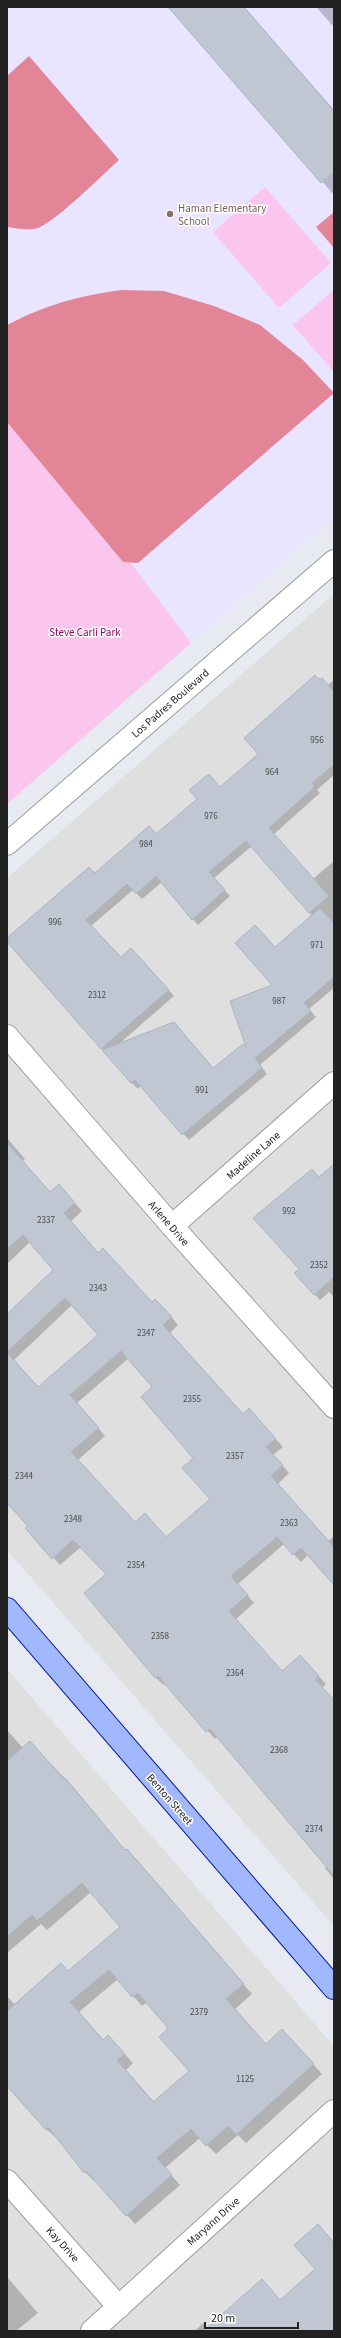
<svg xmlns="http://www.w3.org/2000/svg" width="341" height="2338" viewBox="0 0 341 2338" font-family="'Source Sans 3',sans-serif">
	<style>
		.residential { fill: #dfdfe0 }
		.education { fill: #e9e4ff }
		.park { fill: #fbc6ed }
		.pitch { fill: #e28597 }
		.shadow { fill: #0003; fill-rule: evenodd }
		.building { fill: #c1c7d2; stroke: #aab4c4; fill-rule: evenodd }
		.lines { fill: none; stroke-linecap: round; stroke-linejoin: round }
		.minor-casing { stroke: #9c9c9c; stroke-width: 24 }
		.major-casing { stroke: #00169f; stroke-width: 24 }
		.minor { stroke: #fff; stroke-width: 22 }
		.major { stroke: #a1b7fe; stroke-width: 22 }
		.education-dot { fill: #8d6e63; stroke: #fff; stroke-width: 1.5 }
		.labels { text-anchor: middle; stroke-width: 3; stroke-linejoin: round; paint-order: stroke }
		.number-label { font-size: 9px; fill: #4a4b4e }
		.education-label { font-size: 11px; fill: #785e54; stroke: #fff; text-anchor: start }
		.park-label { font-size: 11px; fill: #860964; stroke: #fff }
		.street-label { font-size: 11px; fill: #222; stroke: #fff }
	</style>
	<rect width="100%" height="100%" fill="#e8eaf2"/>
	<g class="residential">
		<path d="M334,594V1926L7,1550V878Z"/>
		<path d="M7,1669L334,2046V2331H7Z"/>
	</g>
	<path class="education" d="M7,7H334V518L191,643L130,563L123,562L7,422Z"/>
	<g class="park">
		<path d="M265,187L331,263L279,308L213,232Z"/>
		<path d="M334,290V372L293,325Z"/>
		<path d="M7,422L123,562H130L191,643L7,804Z"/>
	</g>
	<g class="pitch">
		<path d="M29,56L119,160C100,177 59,219 38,228C30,231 15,228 7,227V76Z"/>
		<path d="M334,212V248L316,227Z"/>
		<path d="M121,290L164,291L214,306L260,325L303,360L334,393L138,563L123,562L7,422V325C45,305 78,296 121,290Z"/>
	</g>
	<g class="shadow">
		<path d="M169,7H244L334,110V195Z"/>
		<path d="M316,7H334V27Z"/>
		<path d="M319,680L328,685L334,680V775L317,790L320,793L274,834L313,879L334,861V988L309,1009L316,1017L260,1065L267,1074L189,1140L141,1085L138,1089L132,1083L7,939L95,874L156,835L220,788L259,754ZM252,846L312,916L275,948L274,985L248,1050L214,1069L179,1029L120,1043L174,996L137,955L121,958L91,926L133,890L142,899L162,882L198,925L230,896L214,878Z"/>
		<path d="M7,1138L25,1159L22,1161L50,1193H66L82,1211L71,1221L99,1254L152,1303L163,1307L178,1325L170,1333L244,1415L256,1417L283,1447L273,1455L289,1473L278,1484L328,1541L334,1536V1584L308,1555L301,1562L284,1544L238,1584L254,1603L236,1619L282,1672L307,1664L326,1684L322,1688L334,1701V1879L325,1868L327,1866L218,1736L215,1739L165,1683L164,1685L156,1678L85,1593L107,1574L81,1547L60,1565L7,1502V1314L55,1270L30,1242L7,1264ZM72,1305L100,1335L39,1388L14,1360ZM129,1358L154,1387L195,1458L211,1499L166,1538L135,1523L78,1460L105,1436L77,1403Z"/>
		<path d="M334,1165V1297L329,1292L320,1300L296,1273L300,1269L320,1178Z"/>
		<path d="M7,1730L23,1748L30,1742L74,1788L126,1851L136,1859L252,1994L235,2009L266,2045L291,2040L322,2074L246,2143L238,2135L216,2154L200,2138L165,2168L180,2185L135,2224L95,2180L94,2181L85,2172L57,2138L47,2130L7,2085V1996L15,2005L61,1964L69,1972L121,1927L91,1892L47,1930L41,1924L7,1953ZM118,1979L142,2006L147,2002L170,2028L190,2071L154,2102L126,2070L133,2063L108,2036L103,2040L79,2012Z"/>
		<path d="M327,2234L334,2243V2331H195L203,2323L208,2328L262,2280L281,2301L317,2269Z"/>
		<path d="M7,2277L38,2313L16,2331H7Z"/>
	</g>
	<g class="building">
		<path d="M168,7H244L334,111V172L321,183Z"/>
		<path d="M315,675L319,679L322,678L334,692V765L312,783L315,787L269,828L329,896L309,913L246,841L209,872L225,890L192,920L156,876L136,894L127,884L86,920L121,957L131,948L169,990L101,1049L7,942V938L89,867L95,873L149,826L156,834L197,799L189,790L209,774L220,787L258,754L244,738Z"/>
		<path d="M320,908L334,923V977L304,1003L311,1011L255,1058L262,1068L182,1135L135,1080L131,1083L102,1050L174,1022L213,1068L243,1044L246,1047L230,1001L272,985L235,943L255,925L275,947Z"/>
		<path d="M7,1143L50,1192L59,1184L75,1203L64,1213L98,1253L103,1248L152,1302L155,1299L172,1317L163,1325L243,1414L249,1408L276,1439L266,1447L283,1465L271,1476L334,1547V1585L301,1548L293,1555L277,1537L231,1576L248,1595L229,1611L282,1671L300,1655L319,1676L316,1680L334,1700V1876L210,1729L206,1732L158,1676L155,1678L84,1593L106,1574L73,1540L52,1559L25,1528L28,1526L7,1503V1314L53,1270L23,1235L7,1249ZM65,1298L98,1335L38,1387L7,1352ZM121,1351L152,1387L141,1397L193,1458L182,1468L210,1499L166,1537L145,1513L135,1522L71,1452L99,1428L70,1395Z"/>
		<path d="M334,1164V1277L314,1295L294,1273L299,1269L253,1218L312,1169L319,1177Z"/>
		<path d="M30,1741L64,1779L65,1778L125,1850L127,1849L244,1984L226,1999L266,2044L282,2029L314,2064L236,2135L228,2126L206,2146L191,2129L157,2158L172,2175L126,2216L86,2171L84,2173L49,2128L46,2130L7,2086V2011L61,1963L68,1971L120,1927L82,1883L37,1921L32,1915L7,1937V1761ZM109,1970L132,1997L138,1993L168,2028L159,2037L189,2071L153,2102L117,2060L125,2054L108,2035L103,2040L70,2002Z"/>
		<path d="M318,2224L334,2243V2331H203L262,2279L280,2300L315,2269L294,2245Z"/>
	</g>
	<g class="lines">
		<g class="minor-casing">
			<g id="minor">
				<path d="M7,844L334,561"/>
				<path d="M7,1036L172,1226L334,1407"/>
				<path d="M172,1226L334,1083"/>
				<path d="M7,2181L119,2307"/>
				<path d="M92,2331L334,2111"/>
			</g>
		</g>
		<g class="major-casing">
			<path id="major" d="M7,1609L334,1988"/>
		</g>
		<use href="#minor" class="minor"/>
		<use href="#major" class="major"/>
	</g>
	<circle class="education-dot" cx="170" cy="214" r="4"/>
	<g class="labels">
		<g class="number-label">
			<text x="317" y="743">956</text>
			<text x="272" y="775">964</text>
			<text x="211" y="819">976</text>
			<text x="146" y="847">984</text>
			<text x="55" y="925">996</text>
			<text x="317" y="948">971</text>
			<text x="97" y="998">2312</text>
			<text x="279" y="1004">987</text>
			<text x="202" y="1093">991</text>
			<text x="289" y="1214">992</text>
			<text x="46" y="1223">2337</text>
			<text x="319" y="1268">2352</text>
			<text x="98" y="1291">2343</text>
			<text x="146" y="1336">2347</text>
			<text x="192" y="1402">2355</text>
			<text x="235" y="1459">2357</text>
			<text x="24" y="1479">2344</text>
			<text x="73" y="1522">2348</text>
			<text x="289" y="1526">2363</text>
			<text x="136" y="1568">2354</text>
			<text x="160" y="1639">2358</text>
			<text x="235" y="1676">2364</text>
			<text x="279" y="1753">2368</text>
			<text x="314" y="1832">2374</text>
			<text x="199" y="2015">2379</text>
			<text x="245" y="2082">1125</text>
		</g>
		<g class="education-label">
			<text x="178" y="212">Haman Elementary<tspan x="178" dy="13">School</tspan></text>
		</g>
		<g class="park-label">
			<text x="85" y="636">Steve Carli Park</text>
		</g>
		<g class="street-label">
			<text transform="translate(170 703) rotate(-41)" y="4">Los Padres Boulevard</text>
			<text transform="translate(253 1155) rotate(-41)" y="4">Madeline Lane</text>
			<text transform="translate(169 1223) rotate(49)" y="4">Arlene Drive</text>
			<text transform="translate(170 1799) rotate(49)" y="4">Benton Street</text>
			<text transform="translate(213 2221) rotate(-42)" y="4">Maryann Drive</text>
			<text transform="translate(63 2244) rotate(48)" y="4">Kay Drive</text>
		</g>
	</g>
	<rect width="341" height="2338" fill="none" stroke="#222222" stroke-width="16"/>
	<path d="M205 2322v6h93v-6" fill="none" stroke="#222222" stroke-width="2"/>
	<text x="211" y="2322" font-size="12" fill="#222222" stroke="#ffffff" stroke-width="3" paint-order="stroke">20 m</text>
</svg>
